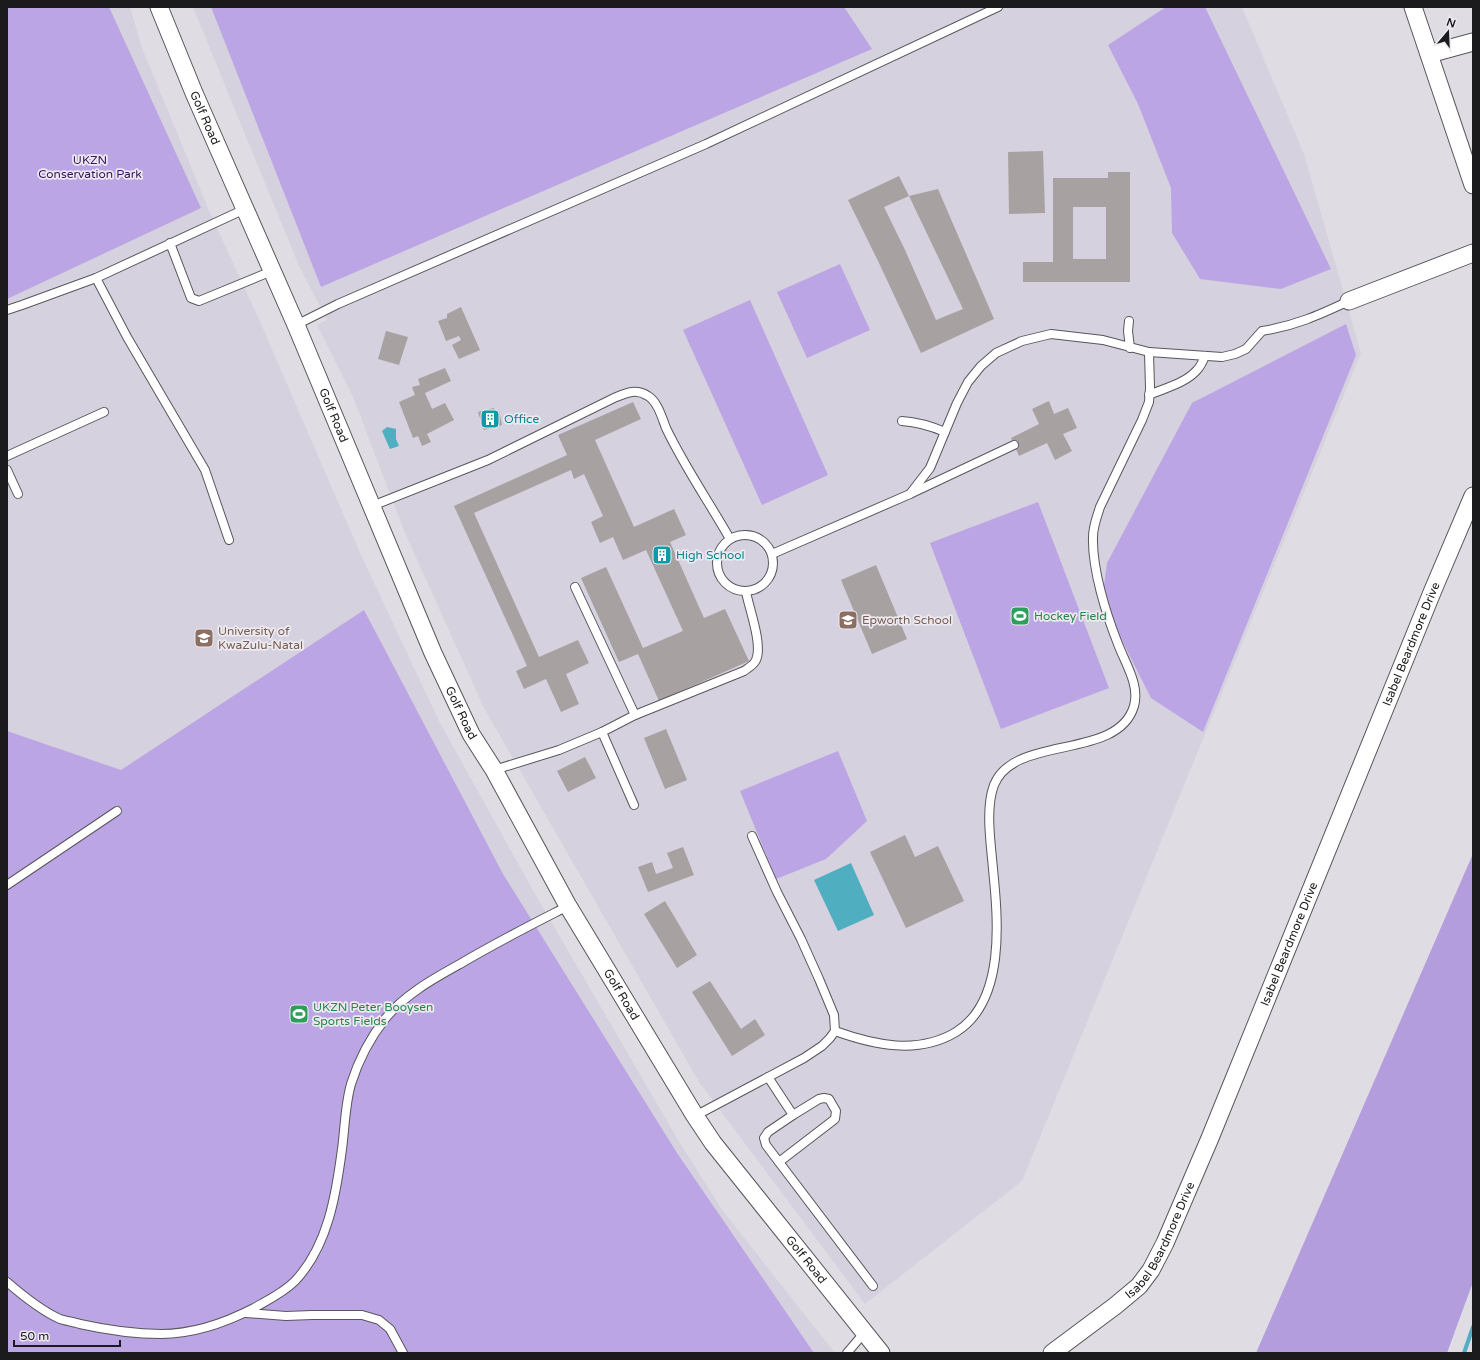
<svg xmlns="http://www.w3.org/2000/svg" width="1480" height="1360" viewBox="0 0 1480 1360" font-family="'Varela Round',sans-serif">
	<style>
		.built { fill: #d5d1de }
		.green { fill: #bca5e4 }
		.forest { fill: #b49ddc }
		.water { fill: #4fafc1 }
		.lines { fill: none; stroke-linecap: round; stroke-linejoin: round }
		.stream { stroke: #4fafc1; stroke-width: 4 }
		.building { fill: #a8a1a1; fill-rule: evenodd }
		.service-casing { stroke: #58565b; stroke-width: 10 }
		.minor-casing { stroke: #58565b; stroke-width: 19 }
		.service { stroke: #fff; stroke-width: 8 }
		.minor { stroke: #fff; stroke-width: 17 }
		.labels { text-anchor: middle; stroke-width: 3.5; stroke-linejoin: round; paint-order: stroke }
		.street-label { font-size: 12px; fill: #1b1a1c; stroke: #eceaf0 }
		.park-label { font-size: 12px; fill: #38145e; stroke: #eceaf0 }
		.culture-label { font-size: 12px; fill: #0d838f; stroke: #eceaf0; text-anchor: start }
		.leisure-label { font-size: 12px; fill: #27864d; stroke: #eceaf0; text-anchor: start }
		.education-label { font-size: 12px; fill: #785e54; stroke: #eceaf0; text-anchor: start }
	</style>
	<rect width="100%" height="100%" fill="#dfdde3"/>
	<g class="built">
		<path d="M7,7H130L142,48L210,213L258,317L361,555L439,721L534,892L681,1145L723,1211L835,1353H7Z"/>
		<path d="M193,7H1242L1304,154L1361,353L1022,1181L865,1304L699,1082L484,708L405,533L353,397L317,325L327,320L299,266Z"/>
	</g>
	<g class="green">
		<path d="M7,7H109L201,208L7,299Z"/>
		<path d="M211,7H844L872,49L321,287Z"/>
		<path d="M1166,7H1205L1331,269L1281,289L1200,279L1172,233L1171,188L1138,104L1108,45Z"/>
		<path d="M840,264L870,330L807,358L777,292Z"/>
		<path d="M750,300L828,475L762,505L683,330Z"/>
		<path d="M1346,324L1356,355L1203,732L1151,698L1102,601L1107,563L1192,403Z"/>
		<path d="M1038,502L1109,688L1001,729L930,543Z"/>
		<path d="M364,610L503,874L677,1153L814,1353H7V731L121,770Z"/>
		<path d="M838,751L867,821L826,859L776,879L740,791Z"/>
	</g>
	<path class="forest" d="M1472,856H1473V1282L1447,1353H1256Z"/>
	<g class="water">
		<path d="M387,427L396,429V439L399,446L390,449L389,447L382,431Z"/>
		<path d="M851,863L874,915L838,931L814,880Z"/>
	</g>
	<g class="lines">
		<path class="stream" d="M1464,1353L1473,1327"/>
	</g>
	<g class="building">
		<path d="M1043,151L1045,213L1009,214L1008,152Z"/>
		<path d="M1108,172H1130V282H1023V262H1053V178H1108ZM1073,207H1106V259H1073Z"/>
		<path d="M899,176L909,196L884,207L905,250L936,320L963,309L909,196L938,189L994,319L921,353L879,263L848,200Z"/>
		<path d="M461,307L480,350L459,359L452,345L461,340L459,336L446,341L438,321L447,318V314Z"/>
		<path d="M386,331L408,337L399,365L378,359Z"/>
		<path d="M445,368L451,381L425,393L432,409L445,403L454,420L427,434L431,442L422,446L418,436L413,438L399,402L415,395L412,387L420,385L418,379Z"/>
		<path d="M1049,401L1054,414L1068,408L1077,428L1063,434L1072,451L1055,460L1047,443L1019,456L1011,438L1039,424L1032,409Z"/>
		<path d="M633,402L641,419L595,440L634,527L674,509L686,535L670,542L704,618L725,609L749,661L659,701L638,654L619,662L581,578L606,567L643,648L683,631L646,550L623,560L613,537L600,543L591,522L603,516L584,474L574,479L571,470L474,513L539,657L578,640L589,663L566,674L579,704L561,712L546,679L524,689L516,671L527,666L454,506L567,455L558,435Z"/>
		<path d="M494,408L495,412L499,411L502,425L484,430L478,412Z"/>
		<path d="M876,565L907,639L872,654L841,580Z"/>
		<path d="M666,729L687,780L665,789L644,738Z"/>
		<path d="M585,757L596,778L568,792L557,771Z"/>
		<path d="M905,835L915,857L938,846L964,901L906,928L870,852Z"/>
		<path d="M683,847L694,875L648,892L638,867L652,862L656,874L673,868L667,853Z"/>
		<path d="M665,901L697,955L677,968L644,914Z"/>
		<path d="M710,981L741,1029L755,1019L765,1035L732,1056L692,992Z"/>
	</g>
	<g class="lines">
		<g class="service-casing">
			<g id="service">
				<path d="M170,243L191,298L199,301L272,271"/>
				<path d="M96,278L127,337L205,470L229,540"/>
				<path d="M7,310L22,305L96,278L245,209"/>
				<path d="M1129,321L1128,331L1130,348"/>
				<path d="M296,325L338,304L706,144L998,7"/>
				<path d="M1149,395C1165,388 1186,383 1197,370C1201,366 1203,361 1205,356"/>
				<path d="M902,421C917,422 931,426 945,432"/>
				<path d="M7,456L104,412"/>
				<path d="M7,470L18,494"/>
				<path d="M910,494L930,468L957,403L968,382L981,366L996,353L1022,341L1051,334L1103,340L1149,352L1222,357L1235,354L1246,349L1262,331C1295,326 1319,315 1349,301"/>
				<path d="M372,506L488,460L614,398C626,393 636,388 648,396C658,402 662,418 666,428C684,466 709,502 730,539"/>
				<circle cx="745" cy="563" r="28"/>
				<path d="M772,554L910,494L1014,445"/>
				<path d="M575,587L635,715"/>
				<path d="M602,732L634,805"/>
				<path d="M494,770L559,750L602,732L635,715L744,671C748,668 754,665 756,660C763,645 749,608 746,592"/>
				<path d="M7,885L117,811"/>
				<path d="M835,1031C874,1045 918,1055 956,1032C1006,1001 998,919 993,869C991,844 985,809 994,785C1014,734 1118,761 1134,706C1140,685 1125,663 1118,644C1106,614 1092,569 1093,537C1093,526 1097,517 1100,507L1142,420L1149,402L1150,388L1149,352"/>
				<path d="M768,1077L793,1115L768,1132L764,1138L766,1145L873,1286"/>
				<path d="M695,1116L804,1058L822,1046L830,1038L835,1031L834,1015L819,979L801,939L777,892L752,836"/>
				<path d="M779,1162L835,1119L836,1111L829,1099L824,1098L819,1099L793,1115"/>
				<path d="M7,1282C22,1295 42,1311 60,1319C66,1321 74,1322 80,1324C107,1330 133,1334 161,1334C194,1334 225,1323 254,1308C268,1300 283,1293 295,1281C328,1246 336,1195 342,1149C345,1127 345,1105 351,1084C358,1062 370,1038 385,1019C404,995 433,979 460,964C495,943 531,925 568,906"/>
				<path d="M246,1313L286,1316L312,1315H362L379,1320L390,1329L403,1353"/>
				<path d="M847,1353L864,1333"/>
			</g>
		</g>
		<g class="minor-casing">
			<g id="minor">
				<path id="s1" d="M159,7L194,93L296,325L433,653L471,734L494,770L568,906L695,1116L713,1143L881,1353"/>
				<path d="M1413,7L1473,185"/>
				<path d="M1429,54L1473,42"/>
				<path d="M1349,301L1473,253"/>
				<path id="s2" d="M1052,1353L1115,1306L1139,1286L1151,1270L1165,1243L1210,1138L1433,590L1473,496"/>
			</g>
		</g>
		<use href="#service" class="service"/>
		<use href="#minor" class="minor"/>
	</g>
	<defs>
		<g id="building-square" transform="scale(1)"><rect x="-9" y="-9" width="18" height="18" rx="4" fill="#0f9aa8" stroke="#eceaf0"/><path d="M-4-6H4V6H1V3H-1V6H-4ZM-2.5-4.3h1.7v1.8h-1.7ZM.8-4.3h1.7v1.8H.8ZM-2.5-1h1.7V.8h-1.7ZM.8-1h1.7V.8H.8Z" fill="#fff"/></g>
		<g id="stadium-square" transform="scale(1)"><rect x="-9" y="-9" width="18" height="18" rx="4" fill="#2e9e5b" stroke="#eceaf0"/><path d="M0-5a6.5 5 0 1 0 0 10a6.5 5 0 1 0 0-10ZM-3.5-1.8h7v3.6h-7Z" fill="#fff"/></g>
		<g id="school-square" transform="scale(1)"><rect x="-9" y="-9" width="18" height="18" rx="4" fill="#8d6e63" stroke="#eceaf0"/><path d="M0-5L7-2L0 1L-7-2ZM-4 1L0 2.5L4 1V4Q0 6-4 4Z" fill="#fff"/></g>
		<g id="university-square" transform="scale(1)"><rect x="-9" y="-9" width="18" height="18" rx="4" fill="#8d6e63" stroke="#eceaf0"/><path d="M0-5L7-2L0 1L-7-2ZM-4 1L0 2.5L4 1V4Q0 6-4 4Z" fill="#fff"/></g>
	</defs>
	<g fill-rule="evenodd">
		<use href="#building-square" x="490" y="419"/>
		<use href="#building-square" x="662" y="555"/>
		<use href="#stadium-square" x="1020" y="616"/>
		<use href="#school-square" x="848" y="620"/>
		<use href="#university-square" x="204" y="638"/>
		<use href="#stadium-square" x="299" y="1014"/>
	</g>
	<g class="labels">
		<g class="street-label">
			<text dy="4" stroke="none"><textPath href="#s1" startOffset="120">Golf Road</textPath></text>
			<text dy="4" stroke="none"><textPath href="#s1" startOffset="444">Golf Road</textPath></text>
			<text dy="4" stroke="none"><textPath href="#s2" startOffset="808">Isabel Beardmore Drive</textPath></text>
			<text dy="4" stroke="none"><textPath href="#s1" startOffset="768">Golf Road</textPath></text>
			<text dy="4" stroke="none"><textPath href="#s2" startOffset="484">Isabel Beardmore Drive</textPath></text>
			<text dy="4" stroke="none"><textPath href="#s1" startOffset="1092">Golf Road</textPath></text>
			<text dy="4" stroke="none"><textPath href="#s2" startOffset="160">Isabel Beardmore Drive</textPath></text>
			<text dy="4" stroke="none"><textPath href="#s1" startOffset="1416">Golf Road</textPath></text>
		</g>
		<g class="park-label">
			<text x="90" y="164">UKZN<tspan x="90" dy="14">Conservation Park</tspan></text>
		</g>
		<g class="culture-label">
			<text x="504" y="423">Office</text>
			<text x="676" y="559">High School</text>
		</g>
		<g class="leisure-label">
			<text x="1034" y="620">Hockey Field</text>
			<text x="313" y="1011">UKZN Peter Booysen<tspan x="313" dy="14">Sports Fields</tspan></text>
		</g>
		<g class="education-label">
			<text x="862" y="624">Epworth School</text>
			<text x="218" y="635">University of<tspan x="218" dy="14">KwaZulu-Natal</tspan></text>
		</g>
	</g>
	<rect width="1480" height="1360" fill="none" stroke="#1b1a1c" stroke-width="16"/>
	<g transform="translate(1448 32) rotate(19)" stroke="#eceaf0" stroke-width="3" paint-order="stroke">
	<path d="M0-3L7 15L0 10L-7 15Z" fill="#1b1a1c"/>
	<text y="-6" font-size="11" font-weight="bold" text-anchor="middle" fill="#1b1a1c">N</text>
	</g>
	<path d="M14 1340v6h106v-6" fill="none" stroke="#1b1a1c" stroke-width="2"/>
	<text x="20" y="1340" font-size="12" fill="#1b1a1c" stroke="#eceaf0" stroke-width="3" paint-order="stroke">50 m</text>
</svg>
